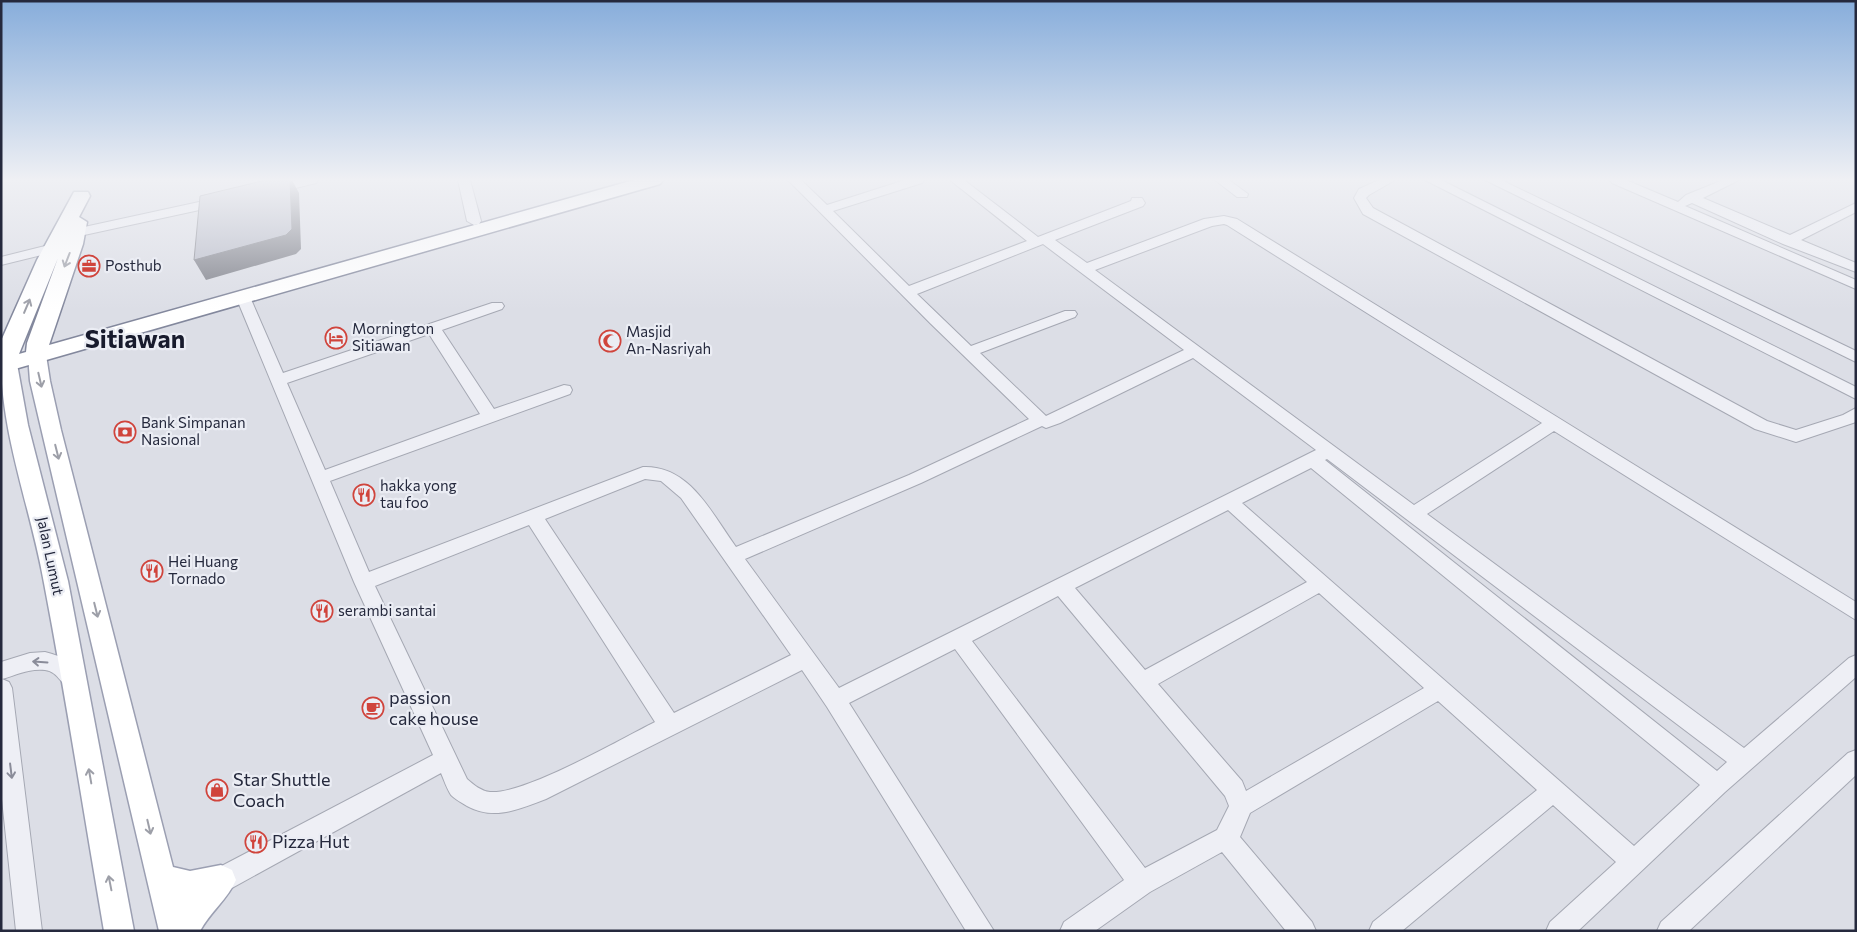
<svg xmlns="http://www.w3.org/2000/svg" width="1857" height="932" viewBox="0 0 1857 932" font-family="Commissioner,sans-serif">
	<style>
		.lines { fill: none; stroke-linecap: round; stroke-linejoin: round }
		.minor-casing { stroke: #a5a8b3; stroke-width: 2 }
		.major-casing { stroke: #9b9fb2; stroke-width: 3 }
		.highway-casing { stroke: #83889d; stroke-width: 3 }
		.minor { fill: #eeeff5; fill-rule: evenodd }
		.major { fill: #fff; fill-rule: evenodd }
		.highway { fill: #fff; fill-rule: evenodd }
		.shaded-wall { fill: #82848d }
		.building { fill: #b9bcc9; stroke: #82848d }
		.oneway { stroke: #9d9fa8 }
		.oneway2 { stroke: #8a8c99 }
		.labels { text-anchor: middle; stroke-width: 4.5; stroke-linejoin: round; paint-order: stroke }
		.poi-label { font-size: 15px; fill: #25293d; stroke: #ebedf4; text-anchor: start }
		.street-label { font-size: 15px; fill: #25293d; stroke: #ebedf4 }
		.near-poi-label { font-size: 18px; fill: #25293d; stroke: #ebedf4; text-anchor: start }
		.town-label { font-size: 25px; font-weight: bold; fill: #181b2d; stroke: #ebedf4 }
	</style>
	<rect width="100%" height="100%" fill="#dcdee6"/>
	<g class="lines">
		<g class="minor-casing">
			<g id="minor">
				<path d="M297,180H318L316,183L271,194L265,190L266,187Z"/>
				<path d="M458,180H470L481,221L479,224L474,225L467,221Z"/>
				<path d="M788,180H801L827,205L905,180H924L922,183L833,211L909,286L1027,241L950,180H964L1038,237L1131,201L1132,198H1142L1145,203L1143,206L1055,240L1087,263L1204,219L1224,216L1237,219L1856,602V620L1554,431L1427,514L1744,748L1849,658L1856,655V677L1725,792L1578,931H1546L1550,922L1616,862L1553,805L1402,931H1369L1373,922L1537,790L1438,701L1250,813L1240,837L1312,922L1316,931H1286L1222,852L1150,892L1095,931H1060L1064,922L1124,880L955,649L849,703L994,931H966L827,707L802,670L546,799C519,809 495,821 467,806C462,803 455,799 451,795C447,789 444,780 441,773L230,889L221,892L212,889L209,880L212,871L433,755L354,582L236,297L238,294H248L250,297L283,373L492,303H502L504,306L502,309L442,330L494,409L564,385L570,386L572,390L570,394L330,481L369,572L643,467C690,465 712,514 736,547L909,475L1029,419L930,323ZM1224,224L1227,225L1542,423L1414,505L1095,270L1212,226ZM1043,244L1184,350L1046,416L980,353L1075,317L1077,314L1075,311H1065L971,346L917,294ZM429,334L480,414L325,470L287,383ZM1193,358L1316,450L839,688L745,559L921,483L1042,426L1046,428L1060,423ZM1327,459L1727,762L1717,771L1325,460ZM1311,468L1700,785L1634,846L1242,503ZM645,479L661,481L681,498L791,655L674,713L545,519ZM1228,510L1307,582L1145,670L1075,588ZM529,525L655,722C621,739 524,795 490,792C481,791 474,785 467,779L375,586ZM1319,593L1424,688L1246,791L1242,781L1158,684ZM1058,596L1225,796L1229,806L1217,830L1145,868L972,641Z"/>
				<path d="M1215,180H1229L1248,194L1247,197H1237Z"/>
				<path d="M1379,180H1395L1369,195L1366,198L1373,208L1767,421L1796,430L1843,415L1856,408V422L1796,442L1755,429L1363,214L1354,198L1359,189Z"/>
				<path d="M1425,180H1441L1856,387V399Z"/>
				<path d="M1485,180H1501L1856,351V362Z"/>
				<path d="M1610,180H1626L1678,202L1686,195L1723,180H1739L1703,198L1790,235L1856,203V212L1801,240L1856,263V272L1783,244L1692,203L1685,206L1856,280V289L1612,183Z"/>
				<path d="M222,197L227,198L229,201L227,204L75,237L68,233L75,229Z"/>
				<path d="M53,244L58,245L60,248L58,251L1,265V257Z"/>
				<path d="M45,652C62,656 77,664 85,680L81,686C61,694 62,672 45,670C30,668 16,675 2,679L9,682L12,688L42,931H16L1,790V662L30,653Z"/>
				<path d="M1856,750V775L1689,931H1657L1661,922L1848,753Z"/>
			</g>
		</g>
		<g class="major-casing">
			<g id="major">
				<path d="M37,349L44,351L46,355L50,381L61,430L173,867L190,871L221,865L232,870L236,880C228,899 210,912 200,931H159L30,381L28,355L30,351Z"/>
				<path d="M7,358L14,360L17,364L28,425L68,581L134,931H104C84,815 66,698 44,583C31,509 1,435 1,359Z"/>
			</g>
		</g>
		<g class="highway-casing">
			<path id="highway" d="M634,180H663L660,184L1,373V341L37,260L74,192H88L90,196L79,217L87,222L83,244L49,345ZM58,258L27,343L26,352L19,354Z"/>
		</g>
		<use href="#minor" class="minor"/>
		<use href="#major" class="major"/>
		<use href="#highway" class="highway"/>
	</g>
	<path class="shaded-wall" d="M290,180H292L299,193L301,249L296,254L206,280L194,260Z"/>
	<path class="building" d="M266,180H290L292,229L286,235L194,260L200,196Z"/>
	<defs><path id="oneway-shaft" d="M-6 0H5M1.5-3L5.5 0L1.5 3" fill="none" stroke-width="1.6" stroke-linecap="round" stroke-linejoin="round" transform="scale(1.25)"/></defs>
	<g class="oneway">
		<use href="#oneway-shaft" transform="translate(67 260) rotate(111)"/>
		<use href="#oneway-shaft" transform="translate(27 306) rotate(-67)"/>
		<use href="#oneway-shaft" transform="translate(40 380) rotate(77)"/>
		<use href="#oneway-shaft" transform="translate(57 452) rotate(76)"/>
		<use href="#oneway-shaft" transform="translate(96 610) rotate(76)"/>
		<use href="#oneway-shaft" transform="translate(90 776) rotate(-100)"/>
		<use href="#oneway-shaft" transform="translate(149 827) rotate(77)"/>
		<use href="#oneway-shaft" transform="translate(110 883) rotate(-101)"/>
	</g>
	<g class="oneway2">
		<use href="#oneway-shaft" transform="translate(40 662) rotate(-176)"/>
		<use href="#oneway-shaft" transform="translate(11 771) rotate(83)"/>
	</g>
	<linearGradient id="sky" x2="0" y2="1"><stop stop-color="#87addb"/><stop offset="0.58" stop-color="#eff0f4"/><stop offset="1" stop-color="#eff0f4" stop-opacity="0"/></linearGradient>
	<rect width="1857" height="310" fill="url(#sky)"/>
	<defs>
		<g id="office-ring" transform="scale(1.125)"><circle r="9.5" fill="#ebedf4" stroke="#d0443c" stroke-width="1.5"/><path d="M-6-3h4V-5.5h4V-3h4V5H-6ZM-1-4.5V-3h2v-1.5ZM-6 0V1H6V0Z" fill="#d0443c"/></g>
		<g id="hotel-ring" transform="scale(1.125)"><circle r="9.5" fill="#ebedf4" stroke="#d0443c" stroke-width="1.5"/><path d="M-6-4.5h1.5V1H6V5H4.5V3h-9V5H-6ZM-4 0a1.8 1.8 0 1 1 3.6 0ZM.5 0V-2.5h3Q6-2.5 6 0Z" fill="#d0443c"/></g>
		<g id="mosque-ring" transform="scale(1.125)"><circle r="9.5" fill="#ebedf4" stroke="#d0443c" stroke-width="1.5"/><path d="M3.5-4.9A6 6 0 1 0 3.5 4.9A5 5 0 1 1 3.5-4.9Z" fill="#d0443c"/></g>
		<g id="bank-ring" transform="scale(1.125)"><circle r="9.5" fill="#ebedf4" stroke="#d0443c" stroke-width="1.5"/><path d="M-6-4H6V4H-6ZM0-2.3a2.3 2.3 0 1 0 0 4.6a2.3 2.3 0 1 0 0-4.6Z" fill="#d0443c"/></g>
		<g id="restaurant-ring" transform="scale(1.125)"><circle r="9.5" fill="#ebedf4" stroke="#d0443c" stroke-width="1.5"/><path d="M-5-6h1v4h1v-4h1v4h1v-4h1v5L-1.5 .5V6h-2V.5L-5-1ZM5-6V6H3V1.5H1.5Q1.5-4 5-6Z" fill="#d0443c"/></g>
		<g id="cafe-ring" transform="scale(1.125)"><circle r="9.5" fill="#ebedf4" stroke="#d0443c" stroke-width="1.5"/><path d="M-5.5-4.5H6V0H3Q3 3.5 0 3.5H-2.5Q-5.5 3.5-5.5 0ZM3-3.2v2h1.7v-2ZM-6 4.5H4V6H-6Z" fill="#d0443c"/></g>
		<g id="shop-ring" transform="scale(1.125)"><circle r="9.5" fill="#ebedf4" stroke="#d0443c" stroke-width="1.5"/><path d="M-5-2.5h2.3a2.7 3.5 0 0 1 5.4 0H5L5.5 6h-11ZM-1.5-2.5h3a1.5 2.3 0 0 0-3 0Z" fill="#d0443c"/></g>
	</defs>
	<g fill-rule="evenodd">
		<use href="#office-ring" x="89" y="266"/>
		<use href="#hotel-ring" x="336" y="338"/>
		<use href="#mosque-ring" x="610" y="341"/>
		<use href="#bank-ring" x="125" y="432"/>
		<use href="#restaurant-ring" x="364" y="495"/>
		<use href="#restaurant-ring" x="152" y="571"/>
		<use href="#restaurant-ring" x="322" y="611"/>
		<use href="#cafe-ring" x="373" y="708"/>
		<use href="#shop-ring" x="217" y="790"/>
		<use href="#restaurant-ring" x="256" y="842"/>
	</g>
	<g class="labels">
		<g class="poi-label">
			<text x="105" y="271">Posthub</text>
			<text x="352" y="334">Mornington<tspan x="352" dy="17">Sitiawan</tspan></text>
			<text x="626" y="337">Masjid<tspan x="626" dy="17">An-Nasriyah</tspan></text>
			<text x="141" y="428">Bank Simpanan<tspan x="141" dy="17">Nasional</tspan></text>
			<text x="380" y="491">hakka yong<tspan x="380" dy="17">tau foo</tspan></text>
			<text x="168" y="567">Hei Huang<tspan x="168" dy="17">Tornado</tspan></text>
			<text x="338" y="616">serambi santai</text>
		</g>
		<g class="street-label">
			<text transform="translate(50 556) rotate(78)" y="5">Jalan Lumut</text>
		</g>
		<g class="near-poi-label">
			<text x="389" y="704">passion<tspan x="389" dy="21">cake house</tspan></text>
			<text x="233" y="786">Star Shuttle<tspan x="233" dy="21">Coach</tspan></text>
			<text x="272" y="848">Pizza Hut</text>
		</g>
		<g class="town-label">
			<text x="135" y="348">Sitiawan</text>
		</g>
	</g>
	<rect width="1857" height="932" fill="none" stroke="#25293d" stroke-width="5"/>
</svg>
